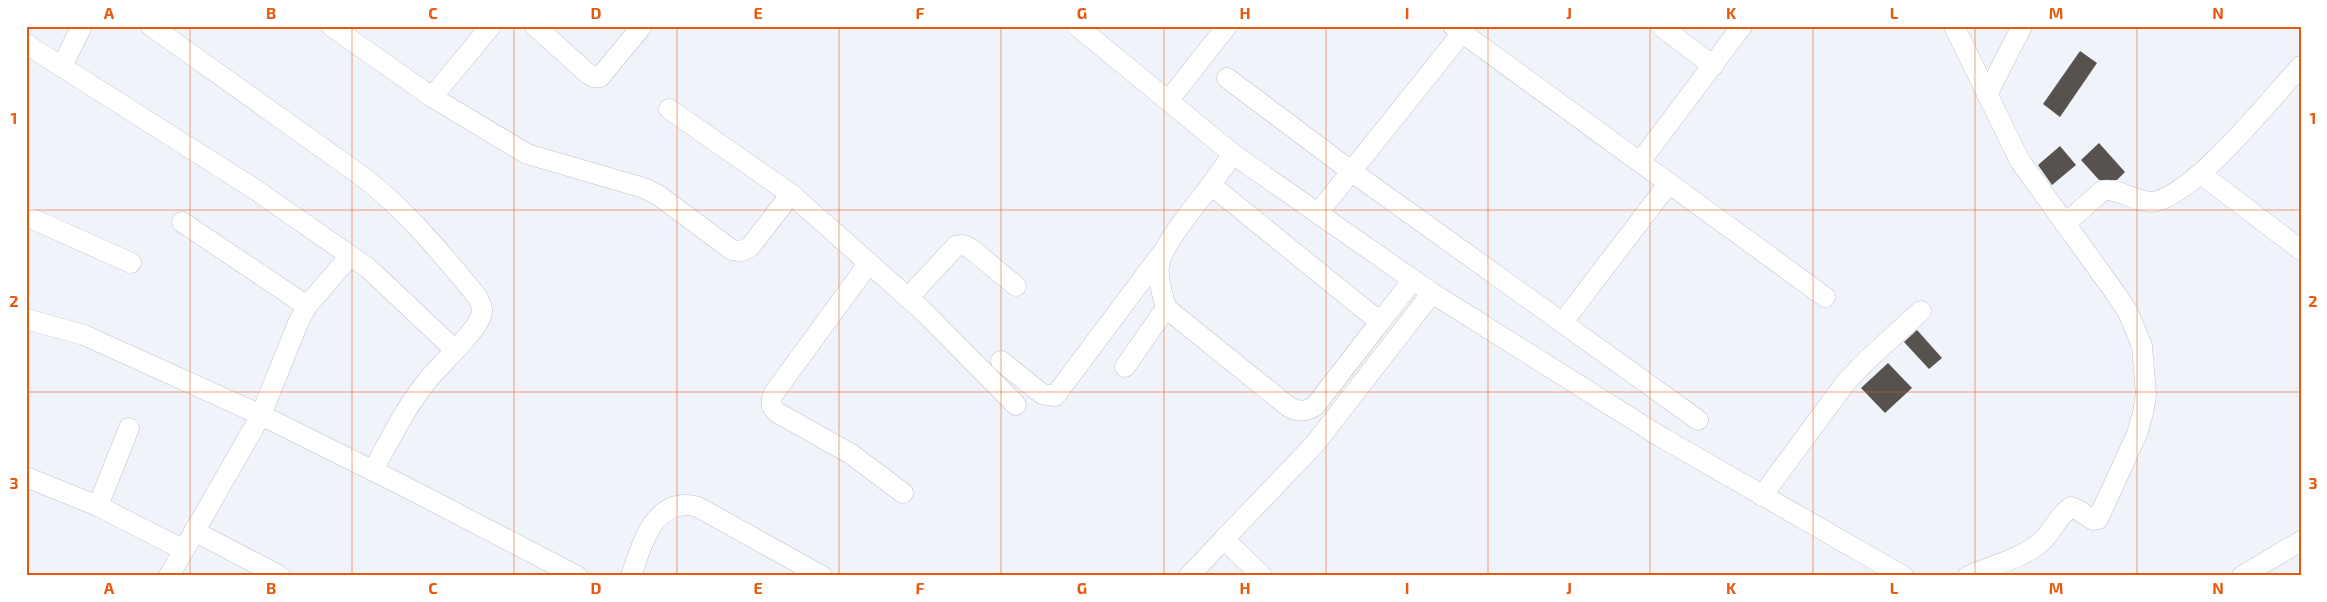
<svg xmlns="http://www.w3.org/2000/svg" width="2327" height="602" viewBox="0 0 2327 602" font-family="'Exo 2',sans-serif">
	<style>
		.building { fill: #57524e }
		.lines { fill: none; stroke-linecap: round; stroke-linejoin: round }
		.minor-casing { stroke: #bfc2c9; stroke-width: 21 }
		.minor { stroke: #fff; stroke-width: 20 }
		.grid { fill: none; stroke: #e8590c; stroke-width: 1; stroke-opacity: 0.55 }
		.neatline { fill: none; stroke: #e8590c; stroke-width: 2 }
		.grid-label { font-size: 16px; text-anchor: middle; font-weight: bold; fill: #e8590c }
	</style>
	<rect width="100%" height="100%" fill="#f0f3fa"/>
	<g class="building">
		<path d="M2080,51L2097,63L2060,117L2043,104Z"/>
		<path d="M2099,143L2125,172L2117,180H2099L2081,160Z"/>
		<path d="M2060,146L2076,165L2052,185L2038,165Z"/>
		<path d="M1917,330L1942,358L1929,369L1904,342Z"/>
		<path d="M1888,363L1912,388L1885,413L1861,388Z"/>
	</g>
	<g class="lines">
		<g class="minor-casing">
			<g id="minor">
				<path d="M151,26L363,177C408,212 440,252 476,295C480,301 484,309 481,316C473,336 441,363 427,381C405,408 390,440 373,470"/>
				<path d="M331,26L432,97L527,154L644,188L658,195L732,250L741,251L750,247L791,194L923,311L1016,405"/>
				<path d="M535,26L587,73L593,77H600L642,26"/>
				<path d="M1077,26L1233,154L1432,293L1661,437L1903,576"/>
				<path d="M1453,26L1825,297"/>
				<path d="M1661,26L1713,66"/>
				<path d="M1954,26L2020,161L2116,294L2128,312L2142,346L2146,395L2143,413L2137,434L2098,519L2093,520L2078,510L2071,507C2058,515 2052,533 2040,543C2020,559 1991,566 1968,576"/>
				<path d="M26,44L253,188L368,268L454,349"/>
				<path d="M62,66L82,26"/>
				<path d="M1227,78L1351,171L1698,420"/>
				<path d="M1987,95L2022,26"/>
				<path d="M432,97L491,26"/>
				<path d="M1168,101L1227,26"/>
				<path d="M669,109L791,194"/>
				<path d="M1233,154L1211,185L1380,322L1413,280"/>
				<path d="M1640,162L1742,26"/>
				<path d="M2201,174L2301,250"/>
				<path d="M1318,213L1462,33"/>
				<path d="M26,216L131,263"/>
				<path d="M182,222L307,306"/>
				<path d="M2065,224L2102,191C2117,186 2140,206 2157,201C2199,189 2269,101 2301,66"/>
				<path d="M869,263L774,393C770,402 770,407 778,413L851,454L903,493"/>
				<path d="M908,298L956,246L963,245L970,248L1016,286"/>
				<path d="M1166,308L1289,407C1299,412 1305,412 1315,406L1380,322"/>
				<path d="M26,319L84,335L261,415L402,485L577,576"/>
				<path d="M1563,322L1669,183"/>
				<path d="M1001,361L1042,394L1055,396L1162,253"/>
				<path d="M1125,367L1166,308C1163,295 1157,279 1159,266C1162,244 1197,204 1211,185"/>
				<path d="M26,477L98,506L184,550"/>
				<path d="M1762,496L1846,382L1867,360L1921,311"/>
				<path d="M98,506L129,428"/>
				<path d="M194,531L280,576"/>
				<path d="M169,576L261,415L298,323L307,306L350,256"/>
				<path d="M631,576C642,545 654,495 698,507L822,576"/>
				<path d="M1189,576L1224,539"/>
				<path d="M1262,576L1224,539L1314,445L1432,293"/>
				<path d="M2242,576L2301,541"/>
			</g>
		</g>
		<use href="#minor" class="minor"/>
	</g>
	<path class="grid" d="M190,26V576M352,26V576M514,26V576M677,26V576M839,26V576M1001,26V576M1164,26V576M1326,26V576M1488,26V576M1650,26V576M1813,26V576M1975,26V576M2137,26V576M26,210H2301M26,392H2301"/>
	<rect width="2327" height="602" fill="none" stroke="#ffffff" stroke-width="55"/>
	<rect x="28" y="28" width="2272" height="546" class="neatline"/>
	<g class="grid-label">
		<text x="109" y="19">A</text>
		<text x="271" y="19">B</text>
		<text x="433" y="19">C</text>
		<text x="596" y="19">D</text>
		<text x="758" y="19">E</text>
		<text x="920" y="19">F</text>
		<text x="1082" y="19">G</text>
		<text x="1245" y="19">H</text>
		<text x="1407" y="19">I</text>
		<text x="1569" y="19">J</text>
		<text x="1731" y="19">K</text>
		<text x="1894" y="19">L</text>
		<text x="2056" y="19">M</text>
		<text x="2218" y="19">N</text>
		<text x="14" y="124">1</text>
		<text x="2313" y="124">1</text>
		<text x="14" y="307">2</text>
		<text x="2313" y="307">2</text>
		<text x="14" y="489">3</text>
		<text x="2313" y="489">3</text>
		<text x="109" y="594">A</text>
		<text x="271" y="594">B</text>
		<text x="433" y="594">C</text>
		<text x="596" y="594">D</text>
		<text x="758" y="594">E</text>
		<text x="920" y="594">F</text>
		<text x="1082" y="594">G</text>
		<text x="1245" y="594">H</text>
		<text x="1407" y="594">I</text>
		<text x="1569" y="594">J</text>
		<text x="1731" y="594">K</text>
		<text x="1894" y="594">L</text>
		<text x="2056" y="594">M</text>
		<text x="2218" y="594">N</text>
	</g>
</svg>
